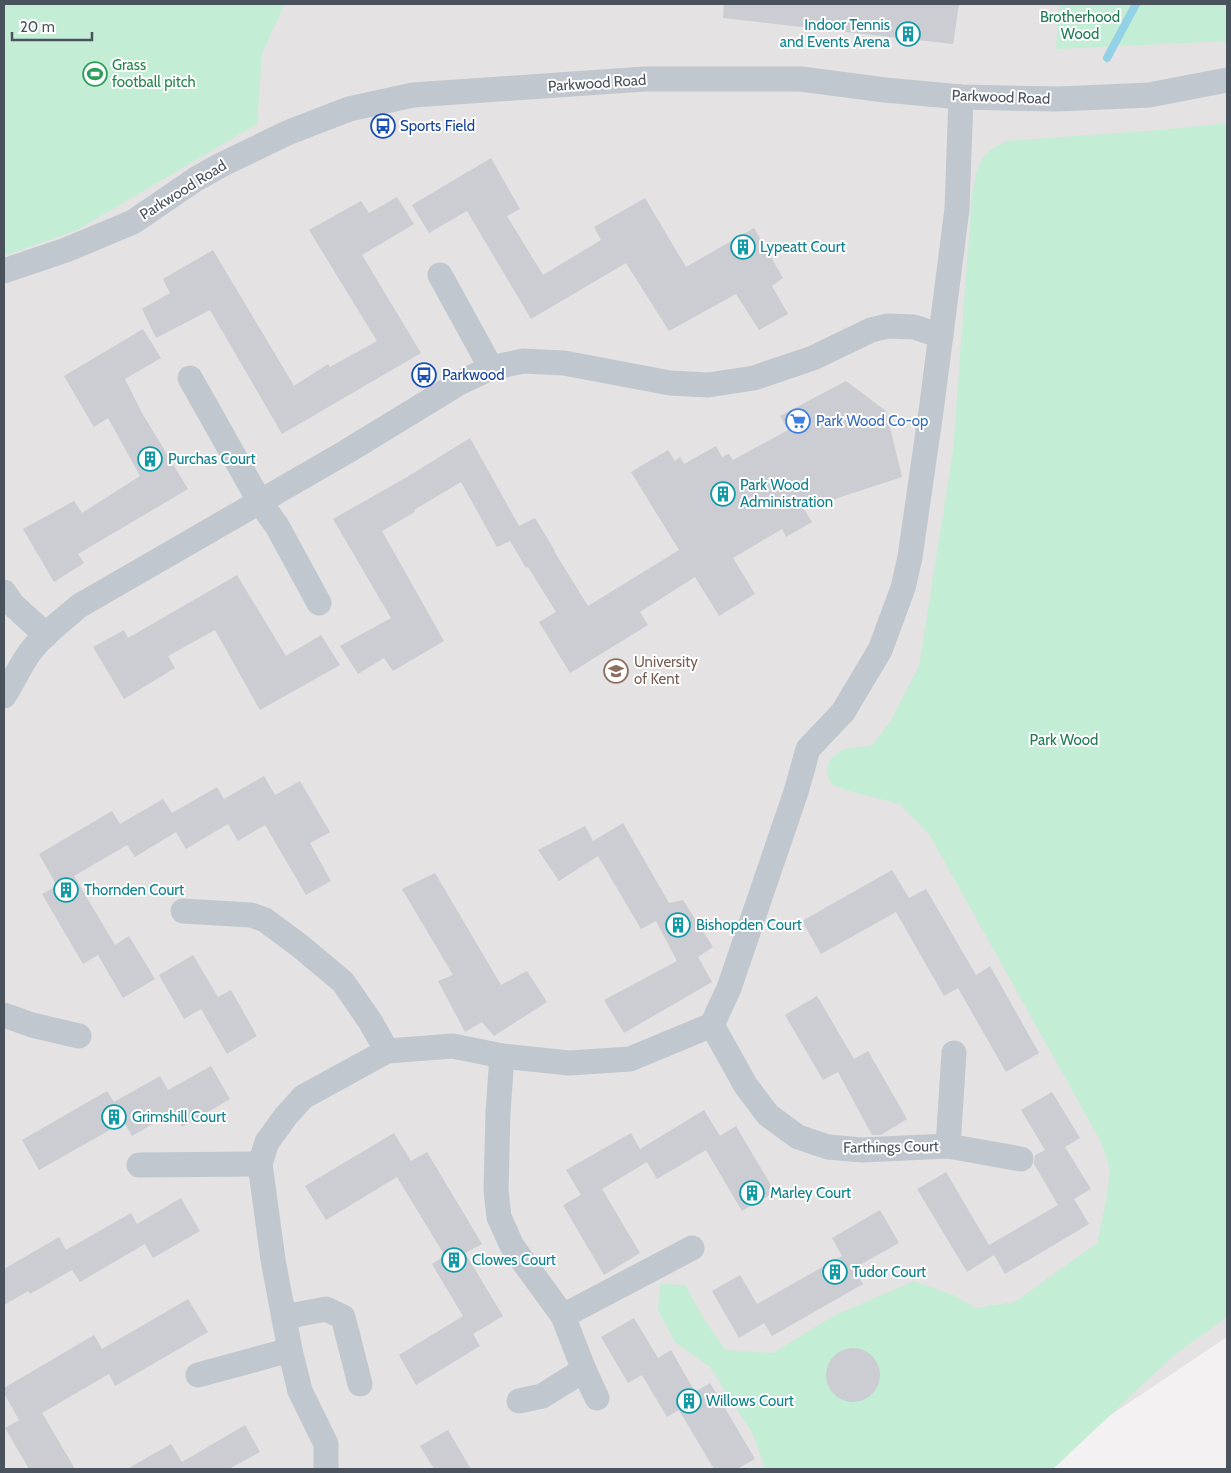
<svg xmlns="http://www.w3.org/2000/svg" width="1231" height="1473" viewBox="0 0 1231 1473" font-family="Cabin,sans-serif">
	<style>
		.education { fill: #e4e2e2 }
		.green { fill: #c3edd5 }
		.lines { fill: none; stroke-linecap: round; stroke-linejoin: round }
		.stream { stroke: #93d1e6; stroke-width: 8 }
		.building { fill: #cbcdd3 }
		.street { stroke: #c0c7ce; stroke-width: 25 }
		.labels { text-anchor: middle; stroke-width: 4; stroke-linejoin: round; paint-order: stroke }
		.park-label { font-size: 15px; fill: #1e7a51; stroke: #fff }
		.culture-label { font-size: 15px; fill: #0d838f; stroke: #fff; text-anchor: start }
		.leisure-label { font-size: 15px; fill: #27864d; stroke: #fff; text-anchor: start }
		.street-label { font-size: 15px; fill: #4a535d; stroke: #fff }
		.transit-label { font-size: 15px; fill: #164399; stroke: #fff; text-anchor: start }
		.shop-label { font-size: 15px; fill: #366cbe; stroke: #fff; text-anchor: start }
		.education-label { font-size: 15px; fill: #785e54; stroke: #fff; text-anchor: start }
	</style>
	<rect width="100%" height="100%" fill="#f3f1f1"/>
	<path class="education" d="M4,4H1227V1337L1030,1469H4Z"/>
	<g class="green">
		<path d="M4,4H285L262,53L257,124L77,230L4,256Z"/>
		<path d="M1059,4H1227V41L1056,49Z"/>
		<path d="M1227,123V1317L1174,1355L1053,1469H765L753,1434L710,1367L675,1342L658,1311L660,1283L686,1286L701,1314L725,1350L773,1353L833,1316L914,1281L955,1296L976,1308L1015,1302L1097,1243L1106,1202L1110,1169L1101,1142L929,834L900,804L849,791L831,784L827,772L829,761L841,750L872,745L890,722L919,666L953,451L972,196C977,168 978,154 1006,141L1160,130Z"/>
	</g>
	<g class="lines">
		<path class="stream" d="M1107,58L1136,4"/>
	</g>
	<g class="building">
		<path d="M724,4H959L953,44L723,18Z"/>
		<path d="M491,158L520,209L507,216L543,275L601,240L594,227L645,198L686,267L754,228L783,278L772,286L788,314L759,330L736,294L669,331L626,263L531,319L467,211L429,233L412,205Z"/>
		<path d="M397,197L414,224L362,255L421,353L282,434L210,310L156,338L142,309L170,293L163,279L213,250L294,386L328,364L330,367L377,341L309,230L361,201L369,213Z"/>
		<path d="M143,329L161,358L125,379L142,413L188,489L78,554L84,563L54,582L23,529L74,501L82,513L140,476L108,418L94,427L64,376Z"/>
		<path d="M846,381L886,411L902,477L804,509L812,522L786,537L782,529L733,558L755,594L719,616L695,577L640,612L648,625L570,673L539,622L556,612L528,567L526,568L510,541L497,547L461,482L414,510L415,512L382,531L444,641L393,671L384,658L358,674L340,646L391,618L333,519L407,477L470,438L519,526L535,518L555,551H554L588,606L679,550L631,472L668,450L675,461L680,457L684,464L716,446L722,457L729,454L733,460L788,430L780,416Z"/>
		<path d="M237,575L286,656L321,635L340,665L260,710L215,630L168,656L175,668L124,699L93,647L124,630L128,638Z"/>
		<path d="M264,776L275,795L300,781L330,832L310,843L331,881L306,895L265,825L238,841L228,824L186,849L176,832L135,857L127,845L74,876L115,945L129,936L155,979L123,998L98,955L83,964L42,894L57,886L39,854L112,811L120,824L163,799L172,813L217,787L224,799Z"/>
		<path d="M623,823L669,903L683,900L713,947L698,957L712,982L624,1033L604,1000L677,961L656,921L641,929L598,856L559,881L538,850L585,826L593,841Z"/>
		<path d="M892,870L909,898L926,889L976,975L990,966L1039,1053L1006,1072L958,988L944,996L896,912L821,954L802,921Z"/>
		<path d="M435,873L501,985L527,971L547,1002L494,1036L482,1022L465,1032L438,981L453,975L402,889Z"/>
		<path d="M193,955L218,997L231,990L257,1036L227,1054L201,1009L184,1019L159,975Z"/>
		<path d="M817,996L854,1059L868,1051L907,1119L881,1135H872L838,1072L823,1080L785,1015Z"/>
		<path d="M211,1066L230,1099L182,1127L173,1112L132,1136L124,1122L39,1170L22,1140L107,1091L114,1102L160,1076L168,1090Z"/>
		<path d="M1052,1092L1080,1138L1065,1147L1091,1189L1074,1199L1089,1224L1005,1274L994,1255L967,1272L917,1189L946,1172L989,1245L1058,1205L1034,1164L1035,1155L1045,1150L1021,1110Z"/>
		<path d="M704,1110L720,1136L736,1126L775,1192L742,1211L706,1150L657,1179L647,1162L602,1189L640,1253L604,1275L563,1205L581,1195L566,1170L631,1133L640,1149Z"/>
		<path d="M394,1133L411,1161L427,1152L482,1244L465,1253L503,1316L473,1334L480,1346L416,1385L399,1355L463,1316L432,1264L445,1256L397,1177L326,1220L305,1186Z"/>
		<path d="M181,1198L200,1231L153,1258L145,1244L80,1282L72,1270L30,1294L28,1291L4,1305V1269L59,1237L66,1250L131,1213L137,1224Z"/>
		<path d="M880,1210L899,1243L854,1268L863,1284L772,1336L764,1323L739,1338L712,1291L740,1275L757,1304L842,1256L832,1238Z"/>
		<path d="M188,1299L208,1332L115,1386L109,1374L42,1413L75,1469H29L5,1428L19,1420L4,1393V1388L94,1335L102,1349Z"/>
		<path d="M634,1318L658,1358L671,1350L695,1392L710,1383L755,1459L737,1469H714L679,1410L667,1417L642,1375L628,1383L601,1337Z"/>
		<circle cx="853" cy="1375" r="27"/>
		<path d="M245,1425L260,1452L229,1469H127L171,1444L182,1462Z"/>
		<path d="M448,1430L471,1469H434L420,1446Z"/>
	</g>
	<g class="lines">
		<g class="street">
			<path d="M4,271L66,250L133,222L196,179L221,165L287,133L349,109L413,95L644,79H801L885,90L961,97L1058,99L1149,95L1227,80"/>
			<path d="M440,275L491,368"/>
			<path d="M190,378L260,502L277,526L319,603"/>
			<path d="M4,592L12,604L46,635"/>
			<path d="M4,696C13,682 19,668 28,655C41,636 62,621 79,606L346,452L459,383L491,368L523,361L564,363L670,383L708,385L754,378L813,358L871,330L888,326L914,327L941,336"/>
			<path d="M183,911L251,915L265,920L300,946L343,982L370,1021L387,1051"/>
			<path d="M4,1015L32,1025L79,1036"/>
			<path d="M712,1025L746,1086L768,1115L798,1137L828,1147L862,1150L948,1146L1021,1159"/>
			<path d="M502,1056L498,1112L496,1190L499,1217L512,1246L563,1316L584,1370L597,1398"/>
			<path d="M948,1146L954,1053"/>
			<path d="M139,1165L260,1164"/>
			<path d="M563,1316L692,1248"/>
			<path d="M284,1317L326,1309L343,1317L360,1384"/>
			<path d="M198,1375L290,1350"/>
			<path d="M519,1401L542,1396L584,1370"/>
			<path d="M326,1469V1444L300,1391L290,1350L273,1260L260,1164L267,1142L286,1116L303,1097L387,1051L453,1046L502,1056L569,1063L630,1059L712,1025L729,988L796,792L808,749L843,712L880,650L903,588L910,557L932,404L957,209L961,97"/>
		</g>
	</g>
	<defs>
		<g id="building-ring" transform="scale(1.25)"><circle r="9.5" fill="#fff" stroke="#0f9aa8" stroke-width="1.5"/><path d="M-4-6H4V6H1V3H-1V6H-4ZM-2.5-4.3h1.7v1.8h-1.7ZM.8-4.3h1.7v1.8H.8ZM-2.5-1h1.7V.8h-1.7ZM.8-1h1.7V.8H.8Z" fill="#0f9aa8"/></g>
		<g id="stadium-ring" transform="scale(1.25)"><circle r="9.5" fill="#fff" stroke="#2e9e5b" stroke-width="1.5"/><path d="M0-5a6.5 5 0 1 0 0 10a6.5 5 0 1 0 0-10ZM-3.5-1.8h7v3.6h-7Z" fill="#2e9e5b"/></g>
		<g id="bus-ring" transform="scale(1.25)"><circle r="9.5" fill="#fff" stroke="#1a4fb4" stroke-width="1.5"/><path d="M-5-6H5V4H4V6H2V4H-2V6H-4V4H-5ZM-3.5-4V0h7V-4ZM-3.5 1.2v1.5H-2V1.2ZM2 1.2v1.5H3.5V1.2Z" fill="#1a4fb4"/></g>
		<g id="supermarket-ring" transform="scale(1.25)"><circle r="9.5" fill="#fff" stroke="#3f7fe0" stroke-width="1.5"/><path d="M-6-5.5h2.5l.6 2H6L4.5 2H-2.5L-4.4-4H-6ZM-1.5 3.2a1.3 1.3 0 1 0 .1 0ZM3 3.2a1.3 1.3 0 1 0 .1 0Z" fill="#3f7fe0"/></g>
		<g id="university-ring" transform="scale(1.25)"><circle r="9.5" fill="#fff" stroke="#8d6e63" stroke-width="1.5"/><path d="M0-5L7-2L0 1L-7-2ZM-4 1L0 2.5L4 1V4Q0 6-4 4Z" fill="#8d6e63"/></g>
	</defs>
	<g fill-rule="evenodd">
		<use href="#building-ring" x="908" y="34"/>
		<use href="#stadium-ring" x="95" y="74"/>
		<use href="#bus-ring" x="383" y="126"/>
		<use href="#building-ring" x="743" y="247"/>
		<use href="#bus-ring" x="424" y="375"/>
		<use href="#supermarket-ring" x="798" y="421"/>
		<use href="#building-ring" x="150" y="459"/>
		<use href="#building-ring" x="723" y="494"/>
		<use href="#university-ring" x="616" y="671"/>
		<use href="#building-ring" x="66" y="890"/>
		<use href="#building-ring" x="678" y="925"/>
		<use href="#building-ring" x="114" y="1117"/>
		<use href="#building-ring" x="752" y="1193"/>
		<use href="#building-ring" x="454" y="1260"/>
		<use href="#building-ring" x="835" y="1272"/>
		<use href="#building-ring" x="689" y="1401"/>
	</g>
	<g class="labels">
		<g class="park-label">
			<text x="1080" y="22">Brotherhood<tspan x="1080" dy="17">Wood</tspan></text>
			<text x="1064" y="745">Park Wood</text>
		</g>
		<g class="culture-label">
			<text x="890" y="30" text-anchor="end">Indoor Tennis<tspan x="890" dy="17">and Events Arena</tspan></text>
			<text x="760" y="252">Lypeatt Court</text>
			<text x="168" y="464">Purchas Court</text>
			<text x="740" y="490">Park Wood<tspan x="740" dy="17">Administration</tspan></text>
			<text x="84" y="895">Thornden Court</text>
			<text x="696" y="930">Bishopden Court</text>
			<text x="132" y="1122">Grimshill Court</text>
			<text x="770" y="1198">Marley Court</text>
			<text x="472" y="1265">Clowes Court</text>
			<text x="852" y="1277">Tudor Court</text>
			<text x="706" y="1406">Willows Court</text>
		</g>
		<g class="leisure-label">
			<text x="112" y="70">Grass<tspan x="112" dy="17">football pitch</tspan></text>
		</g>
		<g class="street-label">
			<text transform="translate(597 83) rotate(-4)" y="5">Parkwood Road</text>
			<text transform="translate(1001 97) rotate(2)" y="5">Parkwood Road</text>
			<text transform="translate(183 190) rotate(-32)" y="5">Parkwood Road</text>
			<text transform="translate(891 1147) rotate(-1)" y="5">Farthings Court</text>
		</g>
		<g class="transit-label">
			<text x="400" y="131">Sports Field</text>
			<text x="442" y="380">Parkwood</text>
		</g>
		<g class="shop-label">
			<text x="816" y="426">Park Wood Co-op</text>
		</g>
		<g class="education-label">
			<text x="634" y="667">University<tspan x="634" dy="17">of Kent</tspan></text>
		</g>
	</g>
	<rect width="1231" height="1473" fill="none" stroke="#4a535d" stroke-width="10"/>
	<path d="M12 32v8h80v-8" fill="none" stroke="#4a535d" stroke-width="2.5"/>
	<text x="20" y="32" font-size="15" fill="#4a535d" stroke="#ffffff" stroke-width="4" paint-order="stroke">20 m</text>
</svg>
